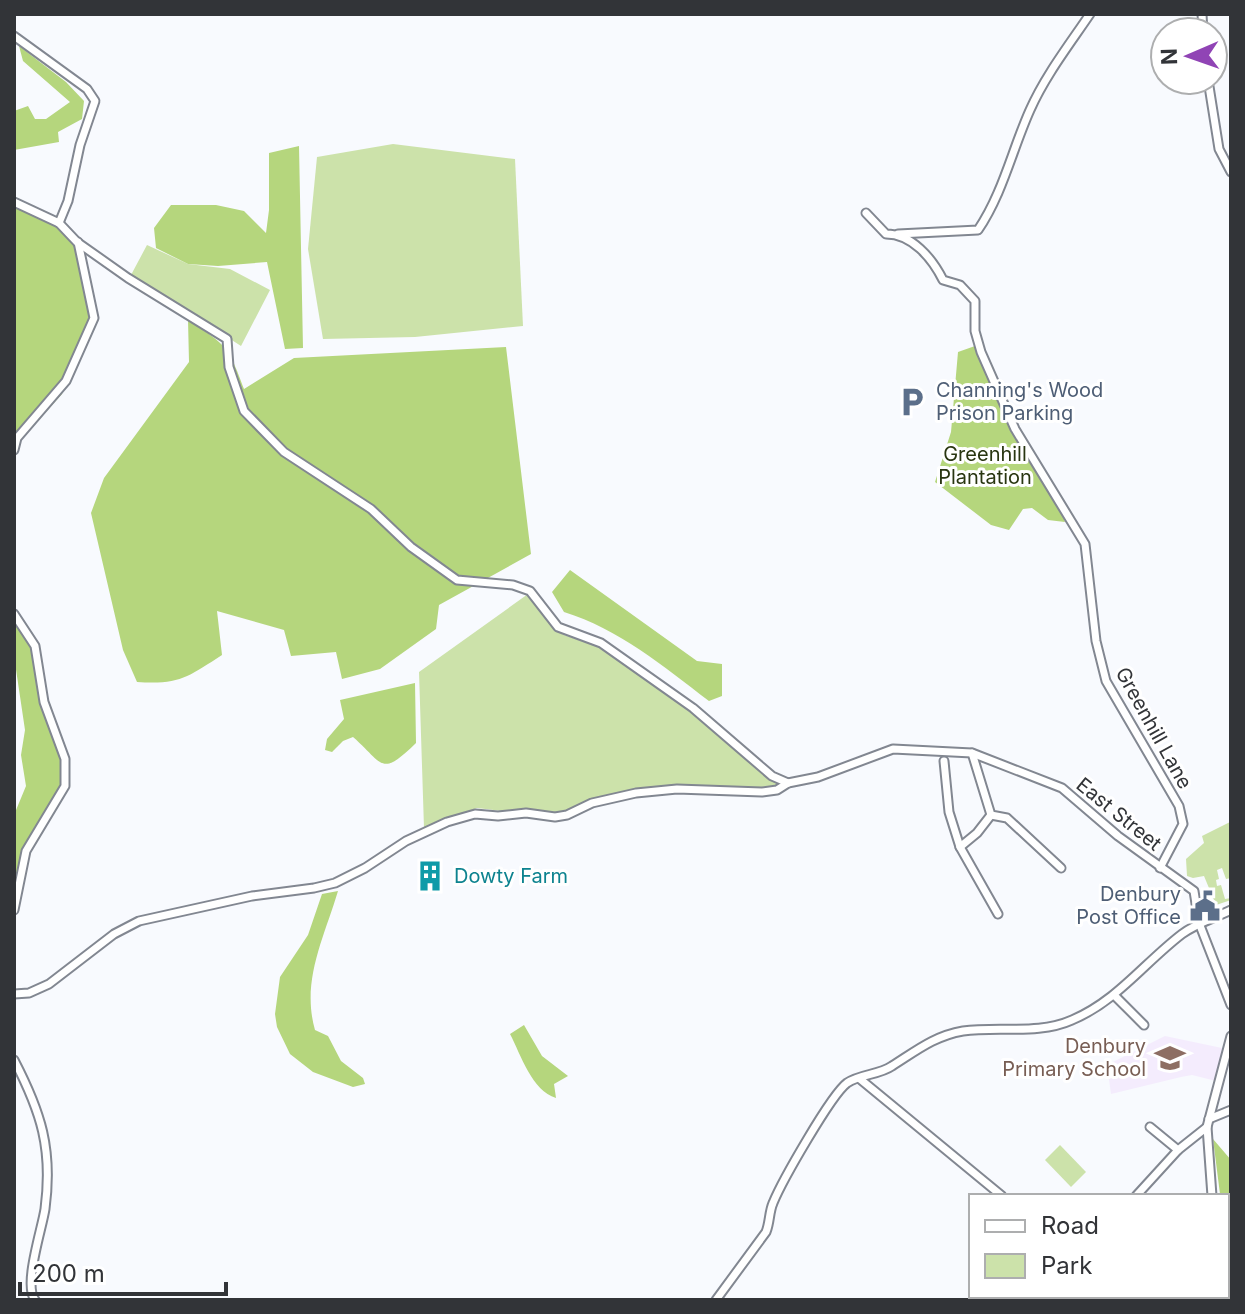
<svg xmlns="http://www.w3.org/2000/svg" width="1245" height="1314" viewBox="0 0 1245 1314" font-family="Inter,sans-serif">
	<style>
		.education { fill: #f4ecfd }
		.green { fill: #cce2aa }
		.forest { fill: #b5d67d }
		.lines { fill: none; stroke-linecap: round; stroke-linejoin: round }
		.minor-casing { stroke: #828791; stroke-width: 11 }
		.minor { stroke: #fff; stroke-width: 7 }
		.labels { text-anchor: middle; stroke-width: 6; stroke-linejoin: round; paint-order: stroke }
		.service-label { font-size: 20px; fill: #4e5e75; stroke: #fff; text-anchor: start }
		.park-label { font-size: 20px; fill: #293611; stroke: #fff }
		.street-label { font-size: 20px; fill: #323438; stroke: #fff }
		.culture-label { font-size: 20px; fill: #0d838f; stroke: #fff; text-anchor: start }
		.education-label { font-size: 20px; fill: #785e54; stroke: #fff; text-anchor: end }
	</style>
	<rect width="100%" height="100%" fill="#f8fafe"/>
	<path class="education" d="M1165,1036L1222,1048L1216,1081L1192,1075L1181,1077L1111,1094L1107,1065Z"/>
	<g class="green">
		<path d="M393,144L515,159L523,326L415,337L323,339L308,249L317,157Z"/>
		<path d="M147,245L188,264L230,269L270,290L241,346L131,275Z"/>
		<path d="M528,594L555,629L564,635L600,647L651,682L691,712L769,779L782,784L762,790L678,785L637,790L592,799L567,811L554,813L533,809L502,811L477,808L424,828L419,672Z"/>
		<path d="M1230,822L1231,878L1226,879L1222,868L1217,870L1219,879L1216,880L1217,886L1221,885L1225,899L1231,898V900L1216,905L1204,876L1193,878L1187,876L1186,859L1204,843L1202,836Z"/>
		<path d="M1060,1145L1086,1172L1071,1187L1045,1160Z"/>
	</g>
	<g class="forest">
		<path d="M19,46L66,82L84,101L82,119L58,132L59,142L14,150V111L28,106L35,119H46L70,102L23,61Z"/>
		<path d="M299,146L303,348L285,349L267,262L218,266L188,264L156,248L154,228L171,205H216L244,211L266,233L269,210V153Z"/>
		<path d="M14,202L37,210L77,242L94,321L62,394L20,441L14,457Z"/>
		<path d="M188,320C226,345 228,345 244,389L294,358L506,347L531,554L439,605L436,629L380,669L342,679L336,652L291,656L284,630L217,611L222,655C188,677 179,685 137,682L123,650L91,513L104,478L189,362Z"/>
		<path d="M975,346L1007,423L1060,509L1065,522L1048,520L1032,508L1023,509L1009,530L991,525L935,482L951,432L958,352Z"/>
		<path d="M570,570L697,661L722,664V696L709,701C663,666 619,629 564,612L552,592Z"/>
		<path d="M14,613L31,641L63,760L65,786L24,853L14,910V815L26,786L21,755L25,730L14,656Z"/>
		<path d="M415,683L416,743C380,778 384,764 353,737L343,741L332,752L325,750L327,739L344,719L340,700Z"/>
		<path d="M338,891C324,938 301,981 315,1030L328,1036L341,1061L363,1078L365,1084L353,1087L313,1072L290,1054L277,1027L275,1014L280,977L308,935L322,894Z"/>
		<path d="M524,1025L542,1056L568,1076L554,1084L556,1098C532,1091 521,1055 510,1034Z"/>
		<path d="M1213,1139L1231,1160V1205L1227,1201V1196L1220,1194Z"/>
	</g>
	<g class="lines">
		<g class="minor-casing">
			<g id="minor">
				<path d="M1202,14L1203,32"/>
				<path d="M14,36L87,89L95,101L80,145L68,201L59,223"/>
				<path d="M1208,80L1219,149L1231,172"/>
				<path d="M14,202L59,223L77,242L128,278L227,339L229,367L244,411L284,452L371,509L411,547L457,580L513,585L530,591L558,627L601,643L693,708L772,776L788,783"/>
				<path d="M866,213L886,234C912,234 932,258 943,280L960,285L975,301V331L981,352L1015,429L1085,544L1096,641L1106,681L1179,806L1183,824L1160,868"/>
				<path d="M898,234L978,230C1003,193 1012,150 1030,110C1045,76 1069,45 1090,14"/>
				<path d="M14,450L17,438L66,381L94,318L78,242"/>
				<path d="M14,614L35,646L44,702L65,759V786L26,851L14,910"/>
				<path d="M972,753L991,815L1007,818L1061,868"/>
				<path d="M944,761L949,812L960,847L998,914"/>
				<path d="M960,847L977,833L991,815"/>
				<path d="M14,994L29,993L49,984L114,934L139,921L252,896L314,888L335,883L365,868L406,841L447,822L475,814L498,816L526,813L555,817L567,815L592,803L636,793L677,789L762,792L777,790L788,783L818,777L893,749L972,753L1062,788L1118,836L1194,891L1199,923L1231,1005"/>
				<path d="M1115,996L1144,1025"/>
				<path d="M14,1060C41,1112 53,1149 45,1209C42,1229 23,1285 35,1300"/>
				<path d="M860,1079L1002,1196"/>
				<path d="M1209,1119L1231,1110"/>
				<path d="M1150,1127L1178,1150"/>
				<path d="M1136,1196L1178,1150L1207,1127"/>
				<path d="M1212,1196L1207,1127L1231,1036"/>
				<path d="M1059,1296L1064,1300"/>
				<path d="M1104,1296L1108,1300"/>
				<path d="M716,1300L766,1232C770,1222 769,1212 773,1203C782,1181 831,1095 847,1083C860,1074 879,1075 892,1066C916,1051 934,1036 963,1031C998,1026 1039,1035 1072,1020C1117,1001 1144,963 1182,934C1197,923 1215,918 1231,910"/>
				<path d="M1091,1300V1296"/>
				<path d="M1219,1300V1296"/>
			</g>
		</g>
		<use href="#minor" class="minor"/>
	</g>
	<defs>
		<g id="parking-bare" transform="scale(2.4)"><path d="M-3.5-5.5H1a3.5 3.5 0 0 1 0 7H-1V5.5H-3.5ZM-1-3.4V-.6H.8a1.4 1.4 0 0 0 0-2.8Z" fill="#5c6f8a" stroke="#fff" stroke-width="2.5" paint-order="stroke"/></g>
		<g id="building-bare" transform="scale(2.4)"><path d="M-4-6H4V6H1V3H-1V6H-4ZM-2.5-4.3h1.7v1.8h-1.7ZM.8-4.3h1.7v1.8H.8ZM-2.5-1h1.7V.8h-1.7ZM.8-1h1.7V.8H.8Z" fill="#0f9aa8" stroke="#fff" stroke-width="2.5" paint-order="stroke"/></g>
		<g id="civic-bare" transform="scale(2.4)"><path d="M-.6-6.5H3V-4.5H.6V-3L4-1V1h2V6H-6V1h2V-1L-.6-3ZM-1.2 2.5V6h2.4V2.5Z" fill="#5c6f8a" stroke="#fff" stroke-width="2.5" paint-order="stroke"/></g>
		<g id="school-bare" transform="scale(2.4)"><path d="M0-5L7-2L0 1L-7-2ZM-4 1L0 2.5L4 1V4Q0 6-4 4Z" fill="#8d6e63" stroke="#fff" stroke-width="2.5" paint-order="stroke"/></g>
	</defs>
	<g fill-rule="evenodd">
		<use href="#parking-bare" x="912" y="402"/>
		<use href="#building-bare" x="430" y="876"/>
		<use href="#civic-bare" x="1205" y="906"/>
		<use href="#school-bare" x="1170" y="1058"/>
	</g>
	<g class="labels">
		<g class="service-label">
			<text x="936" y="397">Channing's Wood<tspan x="936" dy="23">Prison Parking</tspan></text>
			<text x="1181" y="901" text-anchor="end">Denbury<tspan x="1181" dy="23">Post Office</tspan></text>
		</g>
		<g class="park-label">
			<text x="985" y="461">Greenhill<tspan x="985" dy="23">Plantation</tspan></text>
		</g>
		<g class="street-label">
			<text transform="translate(1154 728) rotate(61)" y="7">Greenhill Lane</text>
			<text transform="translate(1119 814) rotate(39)" y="7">East Street</text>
		</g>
		<g class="culture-label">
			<text x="454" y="883">Dowty Farm</text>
		</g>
		<g class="education-label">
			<text x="1146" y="1053">Denbury<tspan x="1146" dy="23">Primary School</tspan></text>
		</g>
	</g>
	<rect width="1245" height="1314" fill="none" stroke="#323438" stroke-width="32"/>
	<rect x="969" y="1194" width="260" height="104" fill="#ffffff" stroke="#adaeaf" stroke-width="2"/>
	<rect x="985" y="1220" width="40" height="12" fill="#ffffff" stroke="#adaeaf" stroke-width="2"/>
	<text x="1041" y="1234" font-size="24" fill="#323438">Road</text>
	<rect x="985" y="1254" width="40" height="24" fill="#cce2aa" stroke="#adaeaf" stroke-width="2"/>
	<text x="1041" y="1274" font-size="24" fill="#323438">Park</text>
	<g transform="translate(1189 56) rotate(268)"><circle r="38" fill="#ffffff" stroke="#adaeaf" stroke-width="2"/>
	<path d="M0-6L14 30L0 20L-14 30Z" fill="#9044b5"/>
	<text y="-12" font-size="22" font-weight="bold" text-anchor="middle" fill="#323438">N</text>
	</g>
	<path d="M20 1282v12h206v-12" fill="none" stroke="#323438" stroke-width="4"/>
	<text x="32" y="1282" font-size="24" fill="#323438" stroke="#ffffff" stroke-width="6" paint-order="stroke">200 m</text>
</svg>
